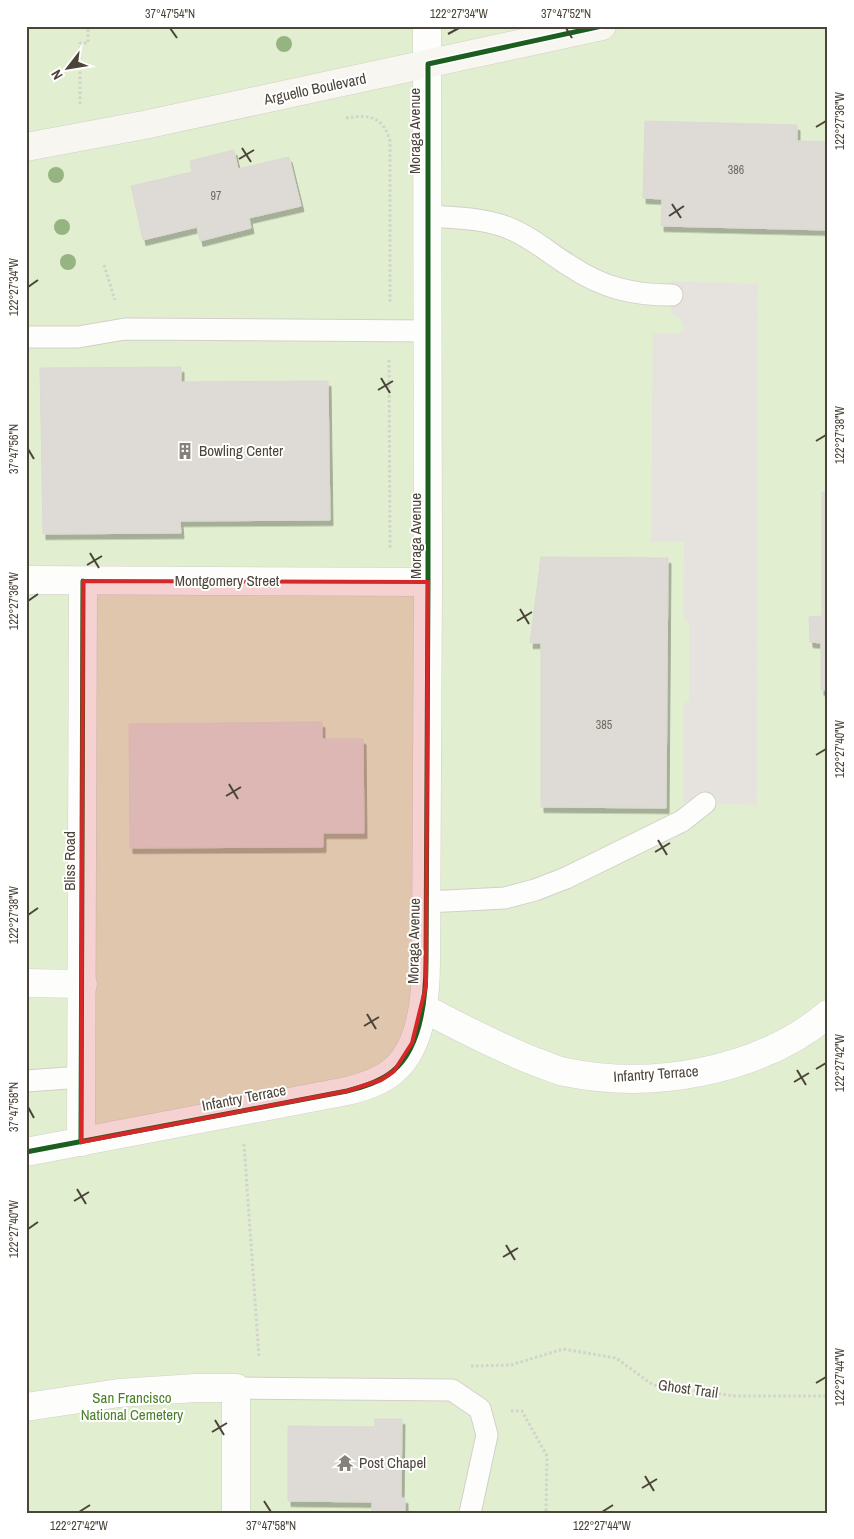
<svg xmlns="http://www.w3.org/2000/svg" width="854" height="1539" viewBox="0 0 854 1539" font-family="'Archivo Narrow',sans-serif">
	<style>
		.green { fill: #e1eecf }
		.parking { fill: #e6e3df }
		.building { fill: #dedbd6; stroke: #dcd9d4; filter: url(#shadow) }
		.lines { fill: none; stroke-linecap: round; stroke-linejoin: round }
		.lane-casing { stroke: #d2d0cb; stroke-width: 23 }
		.street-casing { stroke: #d2d0cb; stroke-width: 29 }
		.secondary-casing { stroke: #d3cfc5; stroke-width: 29 }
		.path { stroke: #d3d2cc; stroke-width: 3; stroke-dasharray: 2.5 2.5; stroke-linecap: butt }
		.lane { stroke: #fdfdfc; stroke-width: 21 }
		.street { stroke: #fdfdfc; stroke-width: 28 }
		.secondary { stroke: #f7f6f1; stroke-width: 28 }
		.cycleway-casing { stroke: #fff; stroke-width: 8 }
		.cycleway { stroke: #1b5e20; stroke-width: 5 }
		.tree { fill: #96b382 }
		.marked { fill: #d62828; fill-opacity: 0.2; stroke: #d62828; stroke-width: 4; stroke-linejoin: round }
		.ticks { fill: none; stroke: #4b4439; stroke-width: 2 }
		.labels { text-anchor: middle; stroke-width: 4; stroke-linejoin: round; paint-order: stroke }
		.number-label { font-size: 12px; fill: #706a61 }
		.street-label { font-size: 15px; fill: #4b4439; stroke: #fff }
		.poi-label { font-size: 15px; fill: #4b4439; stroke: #fff; text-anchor: start }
		.park-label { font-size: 15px; fill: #4a7f2a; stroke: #fff }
		.neatline { fill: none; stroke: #4b4439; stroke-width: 2 }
		.ticks-label { font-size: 12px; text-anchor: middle; fill: #4b4439 }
	</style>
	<defs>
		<filter id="shadow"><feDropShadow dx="3" dy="5.5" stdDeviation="0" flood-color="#0004"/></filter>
	</defs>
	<rect width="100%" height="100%" fill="#f4f2ee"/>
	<rect class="green" x="26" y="26" width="802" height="1487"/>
	<path class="parking" d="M671,281L758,284L757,805L683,802V705L689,701V624L683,618L684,542L651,541V518L653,333L679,334L684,329L681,320L671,312Z"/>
	<g class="building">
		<path d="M645,121L797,125V141L828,142V230L661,226L662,199L643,198Z"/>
		<path d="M234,150L238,169L289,157L301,206L249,218L251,228L200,241L197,227L143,240L131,186L192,172L190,161Z"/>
		<path d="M181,367V382L328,381L330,520L180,521L181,533L43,534L40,368Z"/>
		<path d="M822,492H828V690H821V643L810,642L809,617L822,616Z"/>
		<path d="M541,557L668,558L666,808L541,807V643H530Z"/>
		<path d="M322,722V739H363L364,833H323V847L130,848L129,724Z"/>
		<path d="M375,1419H402L401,1498H405V1513H372V1502L288,1501V1426L375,1427Z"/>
	</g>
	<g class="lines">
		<g class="lane-casing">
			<g id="lane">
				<path d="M428,216C456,218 485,218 511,229C533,238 550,254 570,266C603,288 633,295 672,295"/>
				<path d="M26,337H78L125,329L428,331"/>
				<path d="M427,902L505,898L535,890L566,878L682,821L705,803"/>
				<path d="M26,1081L82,1077"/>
				<path d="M236,1388L452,1390L480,1409L487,1435L470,1513"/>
			</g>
		</g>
		<g class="street-casing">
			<g id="street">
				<path d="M26,580L428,582"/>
				<path d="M26,983L83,984"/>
				<path d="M423,1008C460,1027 497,1047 536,1062C546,1065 555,1070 565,1072C652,1090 759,1072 828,1014"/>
				<path d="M81,1142L83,581"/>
				<path d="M26,1152L347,1091C363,1087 380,1082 393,1071C422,1047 426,996 426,961L428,582L427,26"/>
				<path d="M26,1407L119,1393L196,1388H236V1513"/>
			</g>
		</g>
		<g class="secondary-casing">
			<path id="secondary" d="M26,147L144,125L602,26"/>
		</g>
		<g class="path">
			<path d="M80,104V43H88V26"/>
			<path d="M346,118C369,114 383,116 390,141V302"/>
			<path d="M104,265L115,300"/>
			<path d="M389,360L390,548"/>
			<path d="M244,1144L259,1357"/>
			<path d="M471,1366L511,1365L563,1349L616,1358L653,1385L735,1396H828"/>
			<path d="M511,1411H522L547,1456L546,1513"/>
		</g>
		<use href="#lane" class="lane"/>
		<use href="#street" class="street"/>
		<use href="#secondary" class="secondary"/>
		<g class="cycleway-casing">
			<g id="cycleway">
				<path d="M81,1142L83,581"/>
				<path d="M26,1152L347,1091C363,1087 380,1082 393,1071C422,1047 426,996 426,961L428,582V64L602,26"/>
			</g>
		</g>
		<use href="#cycleway" class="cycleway"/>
	</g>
	<g class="tree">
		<circle cx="284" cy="44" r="8"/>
		<circle cx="56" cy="175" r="8"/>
		<circle cx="62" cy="227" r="8"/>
		<circle cx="68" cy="262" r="8"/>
	</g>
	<path class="marked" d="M83,581L428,582L426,986L412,1043L394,1071L381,1080L347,1091L81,1142Z"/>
	<path class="ticks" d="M170,28L177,38M566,28L572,38M448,34L459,28M816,127L826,121M242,148L251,162M239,159L254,150M672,204L681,218M669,216L684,206M28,287L38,280M381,378L390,393M378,390L393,381M816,441L826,435M28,449L34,459M90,553L99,568M87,565L102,556M28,601L38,594M520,609L529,624M517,621L532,612M816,755L826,749M229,784L238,799M226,796L241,787M658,840L667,855M655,852L670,843M28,915L38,908M367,1014L376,1029M364,1026L379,1017M816,1069L826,1063M797,1070L806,1085M794,1082L809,1073M28,1107L34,1118M77,1189L86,1204M74,1201L89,1192M28,1229L38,1222M506,1245L515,1260M503,1257L518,1248M816,1383L826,1377M215,1420L224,1435M212,1432L227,1423M645,1476L654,1491M642,1488L657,1479M264,1501L271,1512M79,1512L90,1505M602,1512L613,1505"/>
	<defs>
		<g id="building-bare" transform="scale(1.35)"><path d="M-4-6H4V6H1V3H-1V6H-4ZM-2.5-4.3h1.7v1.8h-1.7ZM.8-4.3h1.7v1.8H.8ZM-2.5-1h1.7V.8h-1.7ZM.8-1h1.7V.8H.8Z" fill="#868178" stroke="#fff" stroke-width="2.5" paint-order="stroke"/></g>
		<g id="temple-bare" transform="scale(1.35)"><path d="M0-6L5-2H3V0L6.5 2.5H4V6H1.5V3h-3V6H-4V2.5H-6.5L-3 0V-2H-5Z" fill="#868178" stroke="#fff" stroke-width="2.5" paint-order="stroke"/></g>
	</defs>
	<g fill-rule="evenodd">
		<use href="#building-bare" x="185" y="451"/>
		<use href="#temple-bare" x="345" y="1463"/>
	</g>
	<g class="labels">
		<g class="number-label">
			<text x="736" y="174">386</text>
			<text x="216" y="200">97</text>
			<text x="604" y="729">385</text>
		</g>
		<g class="street-label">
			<text transform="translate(315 89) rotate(-12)" y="5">Arguello Boulevard</text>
			<text transform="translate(415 131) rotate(-90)" y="5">Moraga Avenue</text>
			<text transform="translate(416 536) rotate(-90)" y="5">Moraga Avenue</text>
			<text x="227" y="586">Montgomery Street</text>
			<text transform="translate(70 861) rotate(-90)" y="5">Bliss Road</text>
			<text transform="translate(414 941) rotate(-89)" y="5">Moraga Avenue</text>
			<text transform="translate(656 1074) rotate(-4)" y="5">Infantry Terrace</text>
			<text transform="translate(244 1098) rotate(-11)" y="5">Infantry Terrace</text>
			<text transform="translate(688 1389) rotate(8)" y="5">Ghost Trail</text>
		</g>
		<g class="poi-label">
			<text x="199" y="456">Bowling Center</text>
			<text x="359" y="1468">Post Chapel</text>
		</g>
		<g class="park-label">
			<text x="132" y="1403">San Francisco<tspan x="132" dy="17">National Cemetery</tspan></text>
		</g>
	</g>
	<rect width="854" height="1539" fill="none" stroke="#ffffff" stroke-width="55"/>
	<g transform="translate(68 68) rotate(239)" stroke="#ffffff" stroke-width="4" paint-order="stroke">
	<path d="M0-4L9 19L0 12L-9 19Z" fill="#4b4439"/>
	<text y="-8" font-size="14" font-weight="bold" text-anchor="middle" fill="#4b4439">N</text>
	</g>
	<rect x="28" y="28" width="798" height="1484" class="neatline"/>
	<g class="ticks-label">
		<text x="170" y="18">37°47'54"N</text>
		<text x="459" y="18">122°27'34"W</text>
		<text x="566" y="18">37°47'52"N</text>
		<text transform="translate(840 121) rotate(-90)" y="4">122°27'36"W</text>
		<text transform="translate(14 287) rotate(-90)" y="4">122°27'34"W</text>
		<text transform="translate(840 435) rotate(-90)" y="4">122°27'38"W</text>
		<text transform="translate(14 449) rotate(-90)" y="4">37°47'56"N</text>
		<text transform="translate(14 601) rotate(-90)" y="4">122°27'36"W</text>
		<text transform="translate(840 749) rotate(-90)" y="4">122°27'40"W</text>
		<text transform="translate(14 915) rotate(-90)" y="4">122°27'38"W</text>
		<text transform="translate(840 1063) rotate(-90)" y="4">122°27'42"W</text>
		<text transform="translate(14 1107) rotate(-90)" y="4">37°47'58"N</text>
		<text transform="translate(14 1229) rotate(-90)" y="4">122°27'40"W</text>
		<text transform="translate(840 1377) rotate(-90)" y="4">122°27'44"W</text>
		<text x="79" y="1530">122°27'42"W</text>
		<text x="271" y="1530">37°47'58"N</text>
		<text x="602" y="1530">122°27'44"W</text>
	</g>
</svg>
